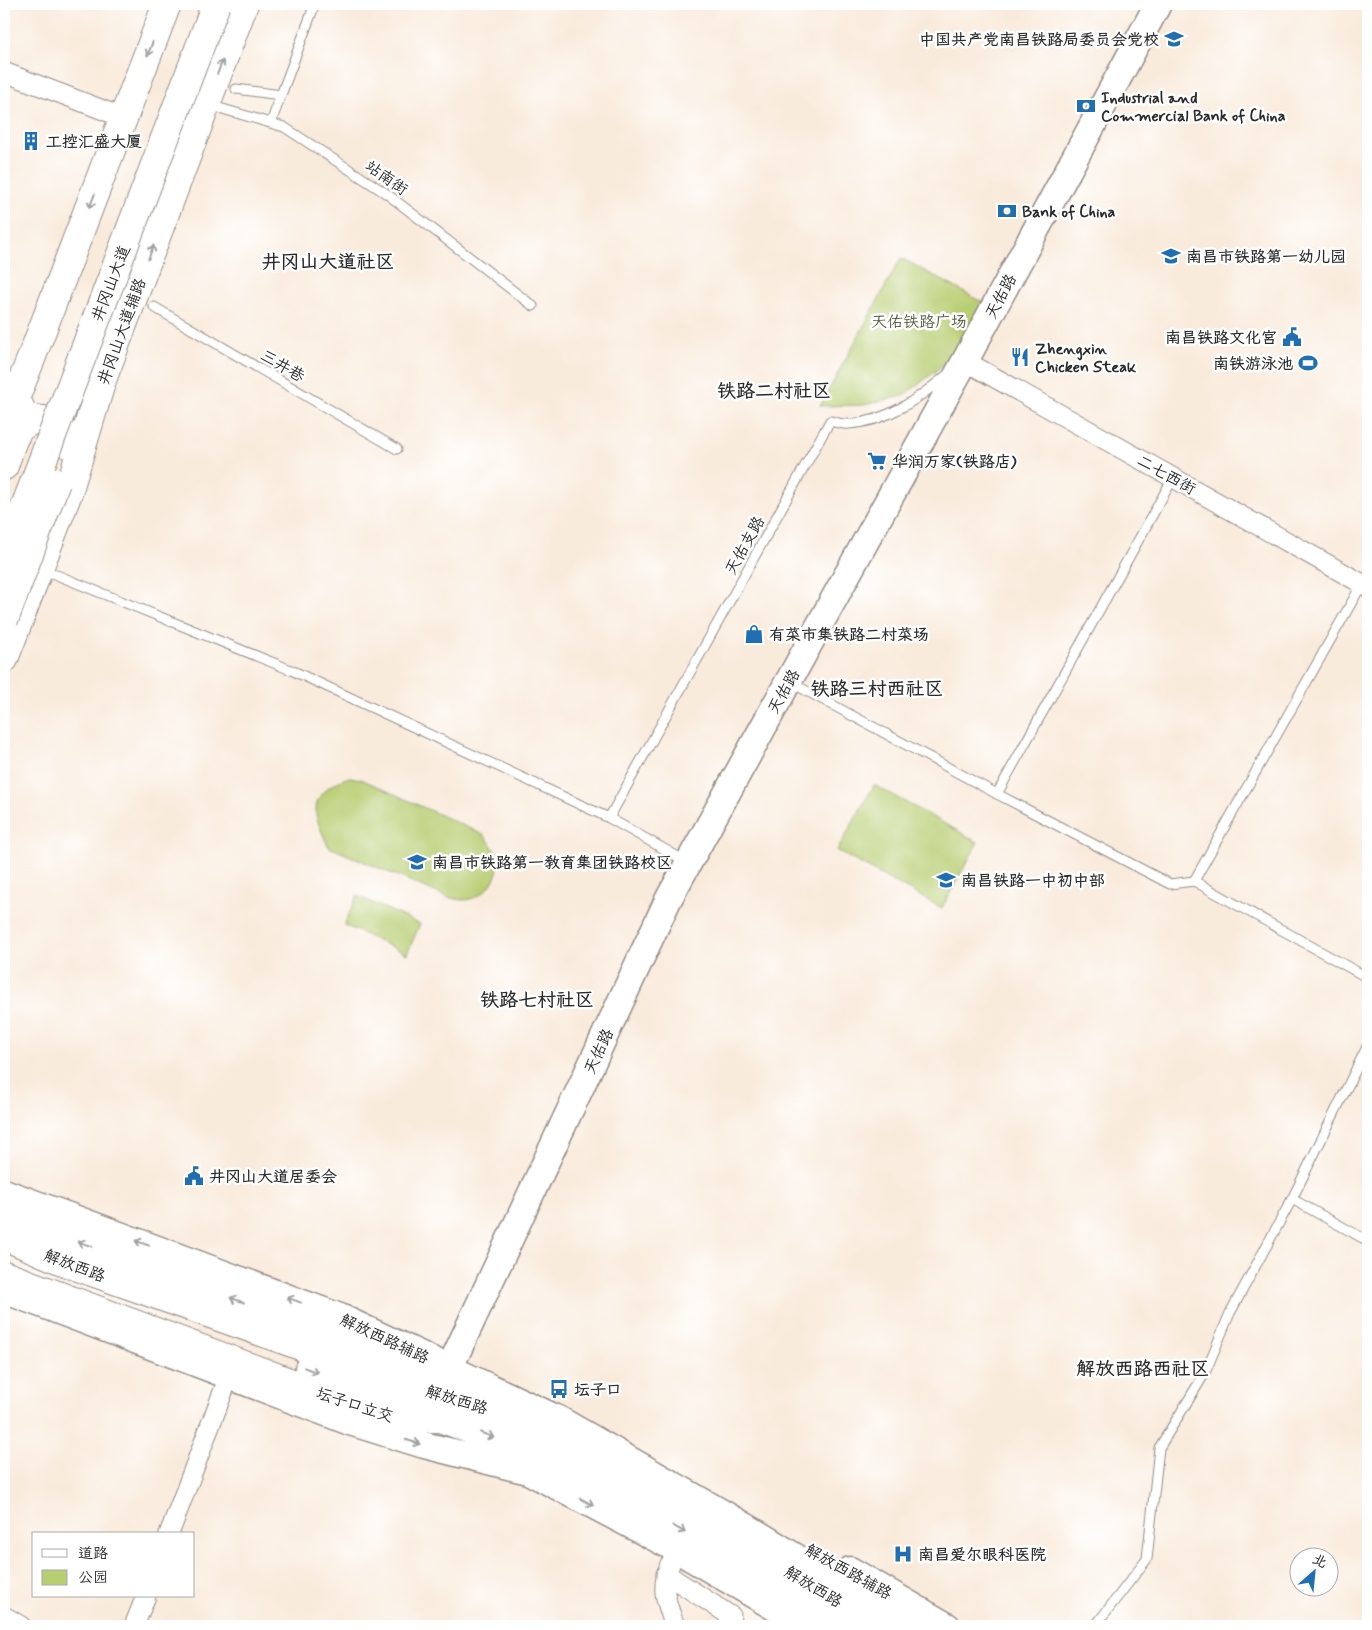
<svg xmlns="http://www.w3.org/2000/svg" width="1372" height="1630" viewBox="0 0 1372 1630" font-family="Mynerve,'LXGW WenKai TC',sans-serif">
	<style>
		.green { fill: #b8ce72; stroke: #727c4e }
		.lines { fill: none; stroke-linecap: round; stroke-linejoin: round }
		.lane-casing { stroke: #928b84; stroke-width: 11 }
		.street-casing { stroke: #928b84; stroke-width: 21 }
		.secondary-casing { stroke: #928b84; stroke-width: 29 }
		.primary-casing { stroke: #928b84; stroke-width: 30 }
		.highway-casing { stroke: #928b84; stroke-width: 30 }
		.lane { stroke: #fff; stroke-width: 9 }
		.street { stroke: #fff; stroke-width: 19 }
		.secondary { stroke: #fff; stroke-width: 26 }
		.primary { stroke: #fff; stroke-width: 28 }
		.highway { stroke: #fff; stroke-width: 28 }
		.highway-bridge-casing { stroke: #928b84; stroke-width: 30; stroke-linecap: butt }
		.highway-bridge { stroke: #fff; stroke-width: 28 }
		.oneway { stroke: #a0a0a0 }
		.labels { text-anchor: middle; stroke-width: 5; stroke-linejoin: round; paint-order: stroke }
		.poi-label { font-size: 16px; font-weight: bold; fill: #2b2b2b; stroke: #fff; text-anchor: start }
		.street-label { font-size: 16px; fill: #2b2b2b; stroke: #fff }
		.park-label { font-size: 16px; fill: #555c40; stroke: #fff }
		.quarter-label { font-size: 19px; font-weight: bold; fill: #2b2b2b; stroke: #fff }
	</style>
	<rect width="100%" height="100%" fill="#fff"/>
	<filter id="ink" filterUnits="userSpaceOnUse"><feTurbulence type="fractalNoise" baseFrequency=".02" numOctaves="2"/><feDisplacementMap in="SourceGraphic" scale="10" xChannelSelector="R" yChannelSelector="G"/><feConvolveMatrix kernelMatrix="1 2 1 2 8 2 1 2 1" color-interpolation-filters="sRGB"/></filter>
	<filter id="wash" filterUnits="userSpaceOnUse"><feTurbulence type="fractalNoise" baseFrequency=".0096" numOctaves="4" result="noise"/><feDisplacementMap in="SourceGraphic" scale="20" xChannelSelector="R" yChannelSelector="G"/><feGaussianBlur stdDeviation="1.12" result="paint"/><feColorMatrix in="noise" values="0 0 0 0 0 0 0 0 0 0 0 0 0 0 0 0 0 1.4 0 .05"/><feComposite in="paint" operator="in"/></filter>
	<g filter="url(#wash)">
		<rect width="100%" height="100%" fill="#f9ebdc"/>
		<g class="green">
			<path d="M901,258L982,302L980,311L957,349L936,371L903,396L864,405L820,406Z"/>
			<path d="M349,777L361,779L484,835C490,843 496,850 498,859C501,879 482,900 463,900C458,900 452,898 447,897L329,847C311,812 307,793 349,777Z"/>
			<path d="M874,785L978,842L942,908L837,851Z"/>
			<path d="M357,896L420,924L407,954L344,925Z"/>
		</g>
	</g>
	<g filter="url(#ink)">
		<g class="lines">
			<g class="lane-casing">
				<g id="lane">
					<path d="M236,89L281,95L315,4"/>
					<path d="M209,105L284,127L387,194L533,306"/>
					<path d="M271,123L281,95"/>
					<path d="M154,307L397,449"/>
					<path d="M42,569L291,670L609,818L687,862"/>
					<path d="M792,683L997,794L1170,884L1194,881L1368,978"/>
					<path d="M997,794L1173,478"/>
					<path d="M609,818L830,421C836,422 843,425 849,424C887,422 919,398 947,375"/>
					<path d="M1194,881L1362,584"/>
					<path d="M1368,1045L1292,1199L1368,1241"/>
					<path d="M1095,1626L1147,1559L1159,1448L1205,1373L1230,1313L1292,1199"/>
				</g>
			</g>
			<g class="street-casing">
				<g id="street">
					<path d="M4,72L124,118"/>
					<path d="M965,361L1368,587"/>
					<path d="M169,1534L229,1376"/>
					<path d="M670,1564C660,1590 666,1601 675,1626"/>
					<path d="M666,1574L731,1616L729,1626"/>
					<path d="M4,1616L21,1626"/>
					<path d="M134,1626L146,1596"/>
				</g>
			</g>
			<g class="secondary-casing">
				<g id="secondary">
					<path d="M4,1192L340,1317L560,1420L747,1527L908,1626"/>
					<path d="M4,1290L350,1422L424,1445L528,1471L676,1549L806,1626"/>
					<path d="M438,1393L668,900L965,361L1158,4"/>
					<path d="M850,1570L947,1626"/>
				</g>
			</g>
			<g class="primary-casing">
				<g id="primary">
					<path d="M4,426L31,359L167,4"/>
					<path d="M12,442L19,428L34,419L50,421L63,431L68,444"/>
					<path d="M4,466L12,442L20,407"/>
					<path d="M4,659L68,493L102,380L244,4"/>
					<path d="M4,1236L67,1263L374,1372L495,1411L555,1433L770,1559L879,1626"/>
					<path d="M309,1369L542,1456L685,1532L839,1626"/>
				</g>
			</g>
			<g class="highway-casing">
				<g id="highway">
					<path d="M4,1214L380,1353L438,1393"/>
					<path d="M4,1275L300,1386L395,1419L441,1418"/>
				</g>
			</g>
			<use href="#lane" class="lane"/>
			<use href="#street" class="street"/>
			<use href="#secondary" class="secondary"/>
			<use href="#primary" class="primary"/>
			<use href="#highway" class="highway"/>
			<g class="highway-bridge-casing">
				<g id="highway-bridge">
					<path d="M4,562L216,4"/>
					<path d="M4,620L56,482"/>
				</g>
			</g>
			<use href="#highway-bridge" class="highway-bridge"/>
		</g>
		<defs><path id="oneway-shaft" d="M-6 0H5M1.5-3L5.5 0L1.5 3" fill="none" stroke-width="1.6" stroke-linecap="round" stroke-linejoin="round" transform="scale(1.25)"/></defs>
		<g class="oneway">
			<use href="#oneway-shaft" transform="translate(150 49) rotate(111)"/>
			<use href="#oneway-shaft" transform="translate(220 67) rotate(-69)"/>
			<use href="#oneway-shaft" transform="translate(92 201) rotate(111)"/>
			<use href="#oneway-shaft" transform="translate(151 252) rotate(-69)"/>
			<use href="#oneway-shaft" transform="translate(142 1243) rotate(-160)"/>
			<use href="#oneway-shaft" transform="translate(85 1244) rotate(-160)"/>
			<use href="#oneway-shaft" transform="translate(237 1300) rotate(-160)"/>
			<use href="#oneway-shaft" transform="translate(294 1300) rotate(-160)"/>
			<use href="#oneway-shaft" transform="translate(311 1370) rotate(21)"/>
			<use href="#oneway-shaft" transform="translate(487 1435) rotate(21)"/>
			<use href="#oneway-shaft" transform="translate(413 1442) rotate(17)"/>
			<use href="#oneway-shaft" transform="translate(587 1502) rotate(28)"/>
			<use href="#oneway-shaft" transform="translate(679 1529) rotate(29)"/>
		</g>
	</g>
	<defs>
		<g id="university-bare" transform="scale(1.5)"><path d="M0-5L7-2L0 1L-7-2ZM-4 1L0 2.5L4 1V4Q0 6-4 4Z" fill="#1f6fb2" stroke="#fff" stroke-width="2.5" paint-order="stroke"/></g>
		<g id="bank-bare" transform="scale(1.5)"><path d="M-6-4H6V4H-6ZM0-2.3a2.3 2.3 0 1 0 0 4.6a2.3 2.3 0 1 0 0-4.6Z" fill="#1f6fb2" stroke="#fff" stroke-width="2.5" paint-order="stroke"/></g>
		<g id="building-bare" transform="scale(1.5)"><path d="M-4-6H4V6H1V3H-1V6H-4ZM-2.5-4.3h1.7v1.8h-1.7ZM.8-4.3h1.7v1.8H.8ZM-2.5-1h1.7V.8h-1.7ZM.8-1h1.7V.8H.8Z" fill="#1f6fb2" stroke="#fff" stroke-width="2.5" paint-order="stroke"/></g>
		<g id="school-bare" transform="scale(1.5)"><path d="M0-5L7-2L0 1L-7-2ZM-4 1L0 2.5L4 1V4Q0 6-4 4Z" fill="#1f6fb2" stroke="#fff" stroke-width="2.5" paint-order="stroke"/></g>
		<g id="civic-bare" transform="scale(1.5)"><path d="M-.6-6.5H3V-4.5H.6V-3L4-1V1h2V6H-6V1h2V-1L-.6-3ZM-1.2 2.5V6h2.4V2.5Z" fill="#1f6fb2" stroke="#fff" stroke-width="2.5" paint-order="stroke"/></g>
		<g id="restaurant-bare" transform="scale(1.5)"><path d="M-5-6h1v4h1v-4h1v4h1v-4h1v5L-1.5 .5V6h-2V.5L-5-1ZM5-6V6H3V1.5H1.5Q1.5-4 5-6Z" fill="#1f6fb2" stroke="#fff" stroke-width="2.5" paint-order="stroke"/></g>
		<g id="stadium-bare" transform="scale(1.5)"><path d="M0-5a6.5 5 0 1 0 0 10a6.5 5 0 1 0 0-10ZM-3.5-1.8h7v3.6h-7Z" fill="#1f6fb2" stroke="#fff" stroke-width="2.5" paint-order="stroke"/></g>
		<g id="supermarket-bare" transform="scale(1.5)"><path d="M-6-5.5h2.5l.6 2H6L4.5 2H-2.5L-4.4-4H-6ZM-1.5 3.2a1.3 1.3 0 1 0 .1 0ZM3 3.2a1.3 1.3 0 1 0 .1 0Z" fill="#1f6fb2" stroke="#fff" stroke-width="2.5" paint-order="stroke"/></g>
		<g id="shop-bare" transform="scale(1.5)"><path d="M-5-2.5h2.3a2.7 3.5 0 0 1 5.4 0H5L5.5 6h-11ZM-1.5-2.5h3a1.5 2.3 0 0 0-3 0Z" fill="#1f6fb2" stroke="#fff" stroke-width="2.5" paint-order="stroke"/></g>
		<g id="bus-bare" transform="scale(1.5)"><path d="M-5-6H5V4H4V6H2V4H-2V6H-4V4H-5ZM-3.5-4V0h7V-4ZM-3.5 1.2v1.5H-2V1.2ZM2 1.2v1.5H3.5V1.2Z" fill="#1f6fb2" stroke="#fff" stroke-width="2.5" paint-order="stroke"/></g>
		<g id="hospital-bare" transform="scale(1.5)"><path d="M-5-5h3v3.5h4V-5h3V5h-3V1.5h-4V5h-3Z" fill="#1f6fb2" stroke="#fff" stroke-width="2.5" paint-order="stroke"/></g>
	</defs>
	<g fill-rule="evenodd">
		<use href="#university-bare" x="1174" y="39"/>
		<use href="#bank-bare" x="1086" y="106"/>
		<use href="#building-bare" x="31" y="141"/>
		<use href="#bank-bare" x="1007" y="211"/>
		<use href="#school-bare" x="1171" y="256"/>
		<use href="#civic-bare" x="1292" y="337"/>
		<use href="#restaurant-bare" x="1020" y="357"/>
		<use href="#stadium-bare" x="1308" y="363"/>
		<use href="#supermarket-bare" x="877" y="461"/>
		<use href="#shop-bare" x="754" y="634"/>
		<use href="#school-bare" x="417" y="862"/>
		<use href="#school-bare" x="946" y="880"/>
		<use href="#civic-bare" x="194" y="1176"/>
		<use href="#bus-bare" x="559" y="1389"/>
		<use href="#hospital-bare" x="903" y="1554"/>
	</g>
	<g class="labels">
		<g class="poi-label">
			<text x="1159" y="45" text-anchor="end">中国共产党南昌铁路局委员会党校</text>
			<text x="1101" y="103">Industrial and<tspan x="1101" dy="18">Commercial Bank of China</tspan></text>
			<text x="46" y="147">工控汇盛大厦</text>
			<text x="1022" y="217">Bank of China</text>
			<text x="1186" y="262">南昌市铁路第一幼儿园</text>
			<text x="1277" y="343" text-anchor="end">南昌铁路文化宫</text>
			<text x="1035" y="354">Zhengxin<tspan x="1035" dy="18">Chicken Steak</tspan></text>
			<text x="1293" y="369" text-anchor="end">南铁游泳池</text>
			<text x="892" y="467">华润万家(铁路店)</text>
			<text x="769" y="640">有菜市集铁路二村菜场</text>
			<text x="432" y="868">南昌市铁路第一教育集团铁路校区</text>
			<text x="961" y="886">南昌铁路一中初中部</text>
			<text x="209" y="1182">井冈山大道居委会</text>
			<text x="574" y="1395">坛子口</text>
			<text x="918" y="1560">南昌爱尔眼科医院</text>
		</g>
		<g class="street-label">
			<text transform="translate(387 177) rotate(35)" y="6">站南街</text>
			<text transform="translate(110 283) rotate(-69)" y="6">井冈山大道</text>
			<text transform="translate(1000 296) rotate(-62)" y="6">天佑路</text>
			<text transform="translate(121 331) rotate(-70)" y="6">井冈山大道辅路</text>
			<text transform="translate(283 365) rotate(30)" y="6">三井巷</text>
			<text transform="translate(1167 474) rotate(29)" y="6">二七西街</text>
			<text transform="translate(744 545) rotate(-61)" y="6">天佑支路</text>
			<text transform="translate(783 691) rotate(-61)" y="6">天佑路</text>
			<text transform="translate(598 1051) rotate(-65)" y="6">天佑路</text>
			<text transform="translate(75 1265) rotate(21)" y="6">解放西路</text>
			<text transform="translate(385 1338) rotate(25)" y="6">解放西路辅路</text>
			<text transform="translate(457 1399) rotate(17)" y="6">解放西路</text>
			<text transform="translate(355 1404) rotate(18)" y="6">坛子口立交</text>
			<text transform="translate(849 1571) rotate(29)" y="6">解放西路辅路</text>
			<text transform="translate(814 1586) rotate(31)" y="6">解放西路</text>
		</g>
		<g class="park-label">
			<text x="919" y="327">天佑铁路广场</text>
		</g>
		<g class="quarter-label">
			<text x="328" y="268">井冈山大道社区</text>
			<text x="774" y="397">铁路二村社区</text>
			<text x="877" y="695">铁路三村西社区</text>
			<text x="537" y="1006">铁路七村社区</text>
			<text x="1143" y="1375">解放西路西社区</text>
		</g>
	</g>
	<rect width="1372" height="1630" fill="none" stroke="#fff" stroke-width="20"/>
	<rect x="32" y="1532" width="162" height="65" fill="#ffffff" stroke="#aaaaaa"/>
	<rect x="42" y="1549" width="25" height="8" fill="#ffffff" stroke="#aaaaaa"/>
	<text x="78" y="1558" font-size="15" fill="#2b2b2b">道路</text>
	<rect x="42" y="1570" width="25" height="15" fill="#b8ce72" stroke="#aaaaaa"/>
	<text x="78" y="1582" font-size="15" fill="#2b2b2b">公园</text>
	<g transform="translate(1314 1572) rotate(27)"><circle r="24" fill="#ffffff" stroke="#aaaaaa"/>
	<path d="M0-4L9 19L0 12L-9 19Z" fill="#1f6fb2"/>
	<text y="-8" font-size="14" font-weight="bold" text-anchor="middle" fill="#2b2b2b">北</text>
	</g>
</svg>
